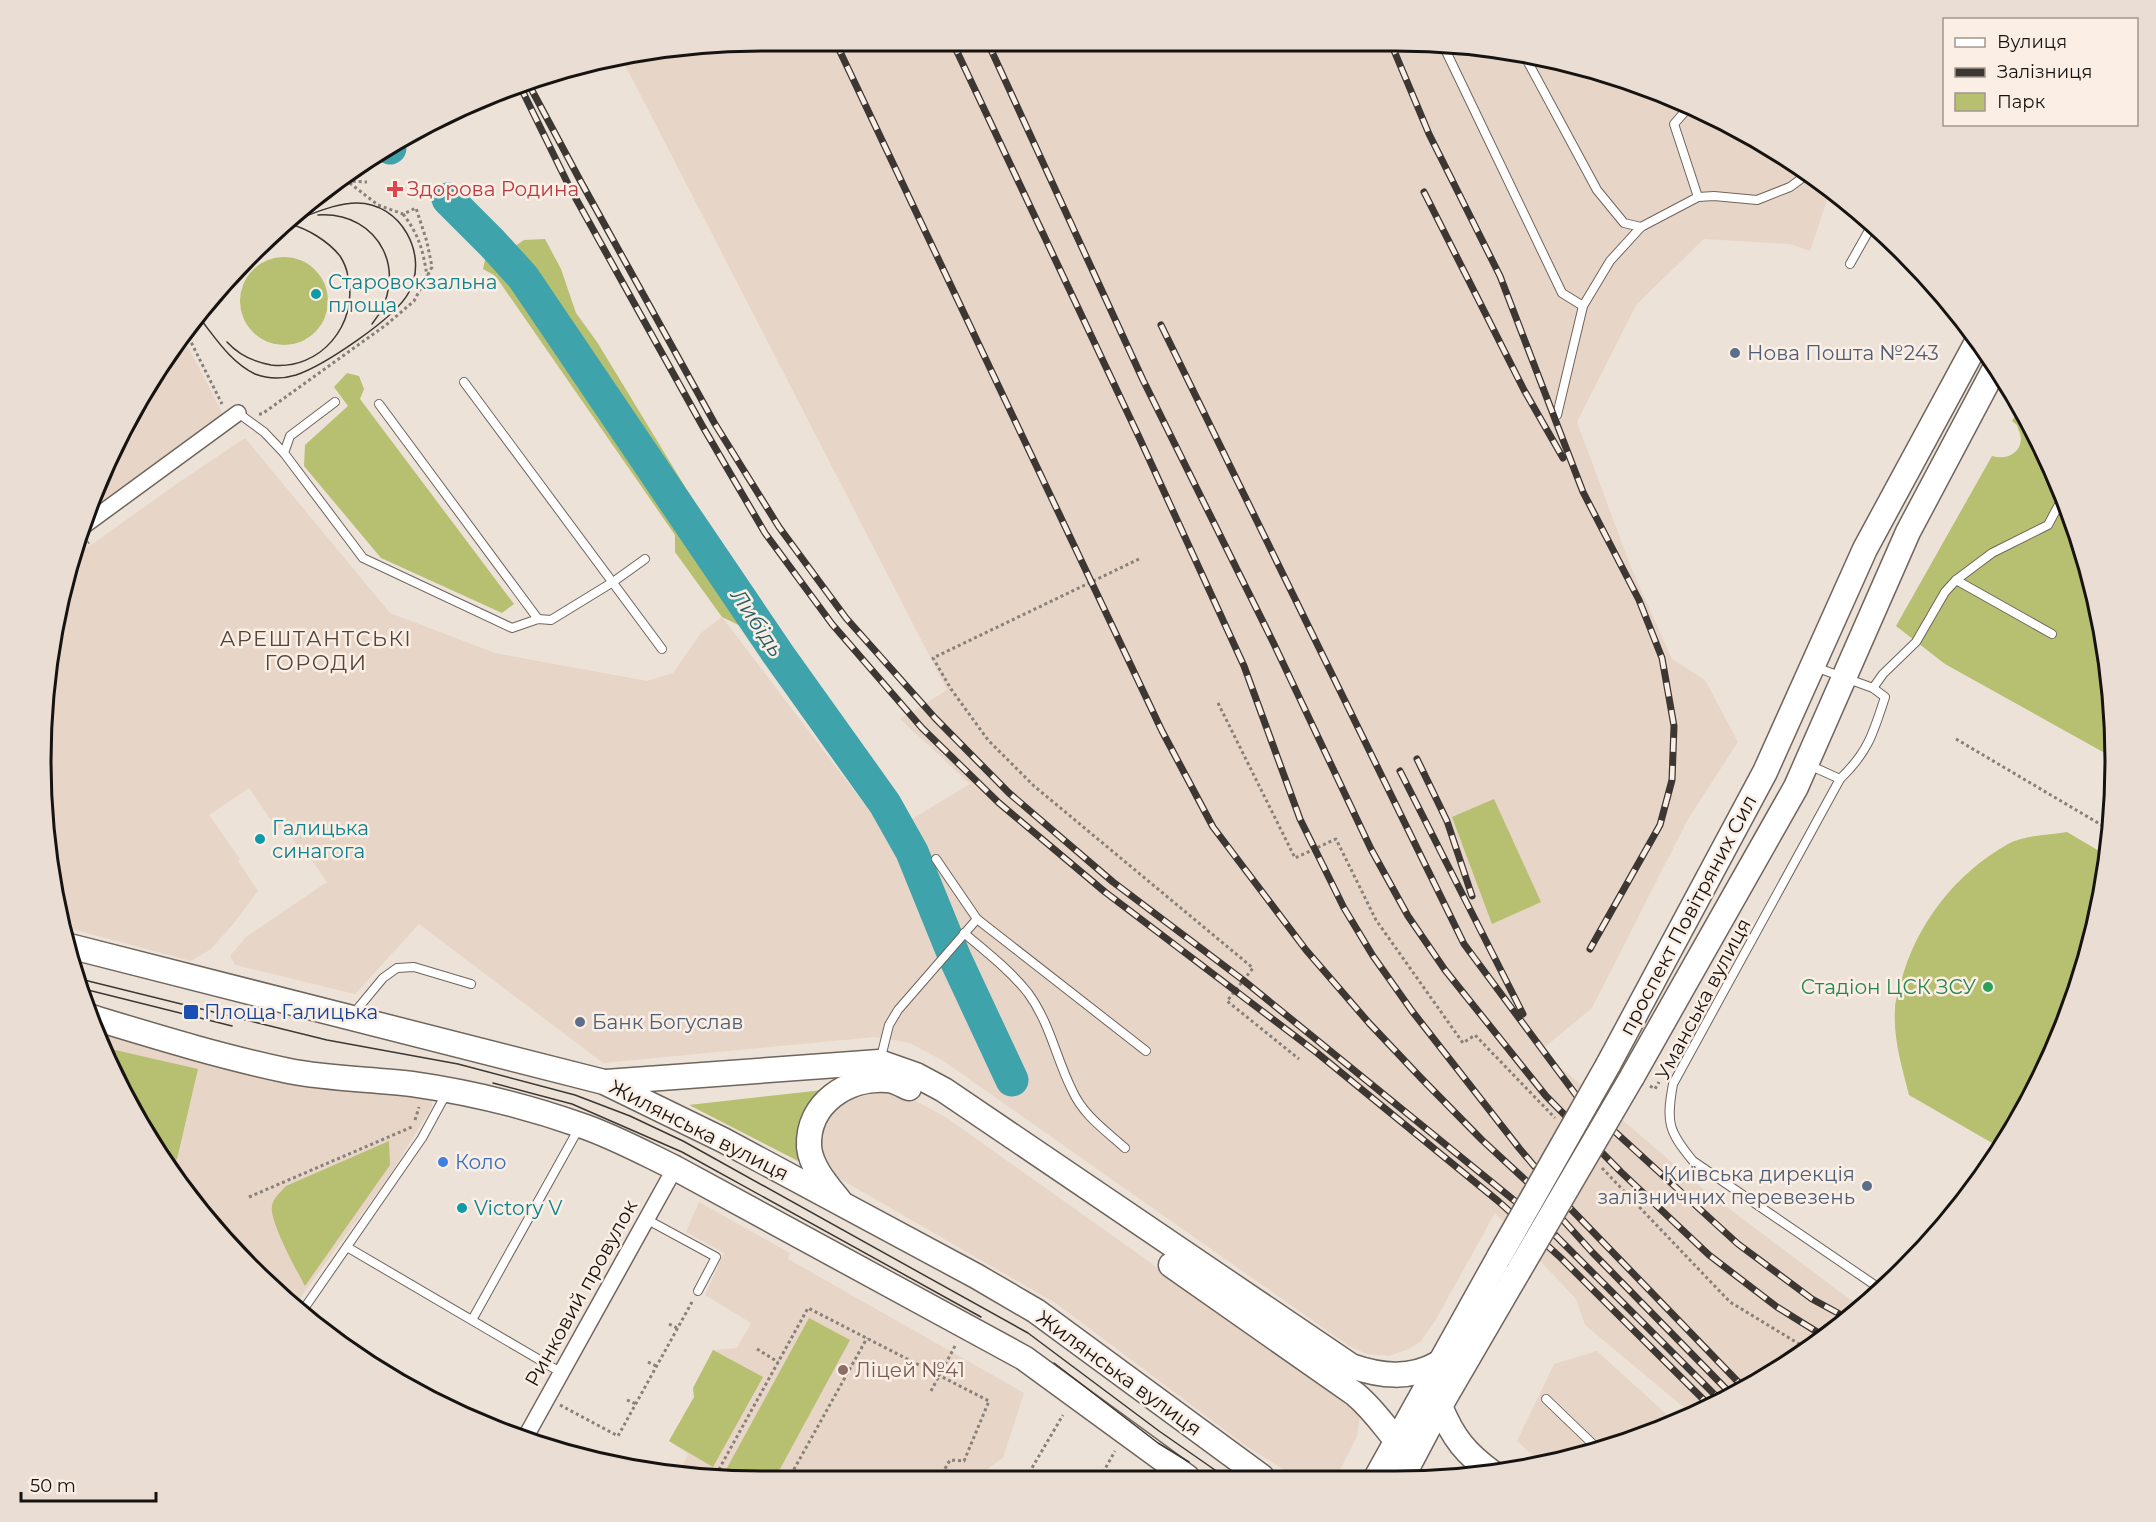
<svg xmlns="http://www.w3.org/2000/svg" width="2156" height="1522" viewBox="0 0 2156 1522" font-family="Montserrat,sans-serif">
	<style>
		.built { fill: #e7d5c7 }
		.green { fill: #b7bf71 }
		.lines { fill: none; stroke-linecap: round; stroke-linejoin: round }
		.river { stroke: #3fa3ac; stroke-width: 33 }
		.service-casing { stroke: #6f655c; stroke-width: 10 }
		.minor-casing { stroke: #6f655c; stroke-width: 18 }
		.primary-casing { stroke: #6f655c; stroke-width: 27 }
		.path { stroke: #88817a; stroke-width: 3; stroke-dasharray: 3 3; stroke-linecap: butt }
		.service { stroke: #fff; stroke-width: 8 }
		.minor { stroke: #fff; stroke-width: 15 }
		.primary { stroke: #fff; stroke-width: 24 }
		.tram { stroke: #3c3733; stroke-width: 1.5 }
		.rail-casing { stroke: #3c3733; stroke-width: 7 }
		.rail { stroke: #fbefe5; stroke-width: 4.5; stroke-dasharray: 14; stroke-linecap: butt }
		.primary-bridge-casing { stroke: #6f655c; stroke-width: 27; stroke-linecap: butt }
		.primary-bridge { stroke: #fff; stroke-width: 24 }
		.health-dot { fill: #e0444e; stroke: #fbefe5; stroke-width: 2 }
		.culture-dot { fill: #0f9aa8; stroke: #fbefe5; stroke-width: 2 }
		.service-dot { fill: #5c6f8a; stroke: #fbefe5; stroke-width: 2 }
		.leisure-dot { fill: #2e9e5b; stroke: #fbefe5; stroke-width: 2 }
		.transit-dot { fill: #1a4fb4; stroke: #fbefe5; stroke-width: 2 }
		.shop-dot { fill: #3f7fe0; stroke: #fbefe5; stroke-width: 2 }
		.education-dot { fill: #8d6e63; stroke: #fbefe5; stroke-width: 2 }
		.labels { text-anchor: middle; stroke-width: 5; stroke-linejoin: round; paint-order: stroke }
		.health-label { font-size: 20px; fill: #be3a42; stroke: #fbefe5; text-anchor: start }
		.culture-label { font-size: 20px; fill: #0d838f; stroke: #fbefe5; text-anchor: start }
		.service-label { font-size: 20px; fill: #4e5e75; stroke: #fbefe5; text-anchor: start }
		.street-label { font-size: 20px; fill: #171310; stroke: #fbefe5 }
		.leisure-label { font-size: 20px; fill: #27864d; stroke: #fbefe5; text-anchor: end }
		.transit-label { font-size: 20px; fill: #164399; stroke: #fbefe5; text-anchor: start }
		.shop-label { font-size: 20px; fill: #366cbe; stroke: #fbefe5; text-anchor: start }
		.education-label { font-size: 20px; fill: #785e54; stroke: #fbefe5; text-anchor: start }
		.water-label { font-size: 21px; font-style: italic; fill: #265d62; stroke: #fbefe5 }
		.neighbourhood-label { font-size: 21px; letter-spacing: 1.5px; fill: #50463e; stroke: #fbefe5 }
		.rim { fill: none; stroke: #171310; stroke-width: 3 }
	</style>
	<rect width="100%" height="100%" fill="#ede2d8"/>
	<g class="built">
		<path d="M761,41H1395L1536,54L1627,79L1755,137L1831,188L1810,251L1790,244L1704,239L1636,305L1577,422L1630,565L1672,659L1705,680L1738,742L1688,819L1592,1008L1539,1052L1565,1071L1703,1189L1848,1298L1865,1306L1713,1407L1693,1415L1585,1325L1576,1299L1495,1213L1435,1321L1421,1341L1409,1349L1389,1356L1367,1354L1349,1346L945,1062L910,1043L875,1037L603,1063L419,924L355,994L235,965L230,956L246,937L327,882L304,849H300L283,825L277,829L249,788L209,815L240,859L238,861L258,891L234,923L211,949L191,961L61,926L47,855V667L77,555L178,483L245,438L390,613L495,653L647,681L673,673L701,633L722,617L887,834L970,784L900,719L947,690L622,59Z"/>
		<path d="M183,337L223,414L87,515L95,485L137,400Z"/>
		<path d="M96,1030L432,1097V1107L388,1178L294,1306L220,1236L115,1079Z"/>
		<path d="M865,1085L894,1089L947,1118L1314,1379L1360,1416L1357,1436L1337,1476H1294L1246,1446L1057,1304L837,1177L822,1149L823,1126L835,1102Z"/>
		<path d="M699,1202L790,1253L788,1259L1024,1393L1003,1458L974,1478L714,1480L678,1474L688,1454L669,1441L694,1397L693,1388L713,1350L737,1348L751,1323L705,1295L724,1253L686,1232Z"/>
		<path d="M1597,1351L1675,1422L1582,1457L1543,1465L1517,1441L1554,1364Z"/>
	</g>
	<g class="green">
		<path d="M545,239L561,269L576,313L597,342L712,531L720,553L741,580L756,606L765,624L753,632L722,617L675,552V535L499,281L494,275L483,269L485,260L506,252L524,240Z"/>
		<circle cx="284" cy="301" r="44"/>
		<path d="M347,373L359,376L364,389L360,399L514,604L502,613L381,558L304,466L305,445L348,406L334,387Z"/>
		<path d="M2021,405L2077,529L2109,667L2112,757L1945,664L1896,626L1992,456C2005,460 2020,455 2021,439C2021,435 2018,429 2017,425L2012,421Z"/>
		<path d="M1494,799L1541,902L1492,924L1452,817Z"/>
		<path d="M2067,832L2106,855L2091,947L2041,1079L1999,1147L1909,1095C1902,1067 1893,1039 1895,1009C1895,1000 1899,991 1901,982C1916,924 1956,873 2008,844C2024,835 2049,835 2067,832Z"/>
		<path d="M102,1047L198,1069L177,1159L170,1163L115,1079Z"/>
		<path d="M823,1090L802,1163L689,1105Z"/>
		<path d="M389,1141L390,1165L305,1286C297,1271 269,1221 272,1206C273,1198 281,1192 286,1186Z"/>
		<path d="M809,1318L850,1340L774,1480H723L721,1479Z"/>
		<path d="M713,1350L763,1377L713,1467L669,1441L694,1397L693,1388Z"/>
	</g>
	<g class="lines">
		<g class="river">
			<path d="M388,147L390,148"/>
			<path d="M448,199L492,243L523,277L778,654L885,804L912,852L955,958L1012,1080"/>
		</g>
		<g class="service-casing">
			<g id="service">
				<path d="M1443,45L1562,293L1583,306"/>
				<path d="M1523,53L1597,190L1624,223L1641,227"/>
				<path d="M1689,107L1674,124L1698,197"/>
				<path d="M1850,264L1872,225"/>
				<path d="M464,382L662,649"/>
				<path d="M335,402L290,436L284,453L363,558L512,628L538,619L551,620L613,582L645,559"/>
				<path d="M379,404L538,619"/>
				<path d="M238,413L264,432L284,453"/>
				<path d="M1557,415L1583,306L1610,261L1641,227L1698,197L1714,196L1757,200L1790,187L1809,173"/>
				<path d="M1956,580L2052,634"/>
				<path d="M2103,664L2109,667"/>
				<path d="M1815,667L1873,688L1885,697C1873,734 1868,752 1840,779L1673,1084C1666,1122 1668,1131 1693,1161L1882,1290"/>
				<path d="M1873,688L1883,674L1916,642L1945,592L1956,580L1992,553L2048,525L2063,497"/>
				<path d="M1809,765L1840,779"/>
				<path d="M936,859L977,919L1146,1051"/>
				<path d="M964,933C986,952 1010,970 1028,993C1050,1023 1056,1058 1072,1090C1083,1115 1105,1130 1125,1148"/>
				<path d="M355,1017L359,1007L383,978L397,968L414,967L471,984"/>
				<path d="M880,1061L889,1025L898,1010L977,919"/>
				<path d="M646,1219L716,1257L698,1291"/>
				<path d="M347,1247L562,1373"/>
				<path d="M301,1313L422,1138L446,1094"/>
				<path d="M472,1320L579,1128"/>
				<path d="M1546,1399L1599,1450"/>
			</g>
		</g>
		<g class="minor-casing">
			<g id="minor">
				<path d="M85,525L238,413"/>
				<path d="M525,1438L675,1168"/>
			</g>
		</g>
		<g class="primary-casing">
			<g id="primary">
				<path d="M65,945L604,1082L723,1140L976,1276L1036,1311L1262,1477"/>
				<path d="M91,1017C157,1037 222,1057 289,1071C330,1079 371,1079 412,1084C468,1092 526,1106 580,1125C613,1136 644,1153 675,1168L1024,1358L1187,1477"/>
				<path d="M1608,1065L1765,772L1865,549L1977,342"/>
				<path d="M1632,1077L1796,787L1908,532L1995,368"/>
				<path d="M606,1082L879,1062L916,1075L944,1090L1351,1366C1380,1376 1410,1380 1439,1363"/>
				<path d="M839,1200C827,1185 811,1167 809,1147C807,1103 848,1077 887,1080C894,1080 902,1085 909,1088"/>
				<path d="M1171,1265L1355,1394C1372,1408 1382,1423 1396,1440"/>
				<path d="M1440,1406C1453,1438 1466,1454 1494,1474"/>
				<path d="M1377,1476L1499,1257"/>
				<path d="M1403,1476L1440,1406L1518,1272"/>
			</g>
		</g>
		<g class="path">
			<path d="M403,214C419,235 423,250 427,276"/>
			<path d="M186,332L222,404"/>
			<path d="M259,414H262L386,325L414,301L432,267L427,242L416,208L403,214L378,205L347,181L367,182"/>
			<path d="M78,550L89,542"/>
			<path d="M1139,559L933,658L951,689L988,740L1034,786L1253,968L1227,1001L1299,1059"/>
			<path d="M1218,703L1295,858L1336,839L1376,920L1463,1043L1475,1035L1555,1118"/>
			<path d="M1956,739L2110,830"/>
			<path d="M1650,1086L1655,1089L1659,1082"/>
			<path d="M415,1120L419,1107"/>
			<path d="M1602,1168L1730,1302L1804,1347"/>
			<path d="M249,1197L414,1126"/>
			<path d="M669,1324L677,1328"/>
			<path d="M757,1349L778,1362"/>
			<path d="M648,1362L656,1366"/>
			<path d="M405,1384L452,1411"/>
			<path d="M931,1391L955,1346"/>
			<path d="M627,1400L636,1404"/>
			<path d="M560,1405L618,1436L692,1302"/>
			<path d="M1026,1478L1063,1415"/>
			<path d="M1100,1478L1115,1451"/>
			<path d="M713,1480L808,1308L989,1401L964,1461L950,1460L939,1479"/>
			<path d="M788,1480L867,1338"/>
		</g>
		<use href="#service" class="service"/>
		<use href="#minor" class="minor"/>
		<use href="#primary" class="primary"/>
		<g class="tram">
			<path d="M318,215C381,211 411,276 372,324"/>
			<path d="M198,316C215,337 230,362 255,374C268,379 283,379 296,375C323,366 396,318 409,292C429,255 401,203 357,203C336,203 315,213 295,220"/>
			<path d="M227,342C238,354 254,362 271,365C320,371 359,324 348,277C347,270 344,262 340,256C328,241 308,229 290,224"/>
			<path d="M76,978L327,1040L458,1064L575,1095L630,1116L683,1141L1028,1333L1159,1431L1225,1477"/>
			<path d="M80,988L232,1026"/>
			<path d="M493,1083L572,1104L682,1152L981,1317"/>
			<path d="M1054,1363L1158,1443L1189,1462"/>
		</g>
		<g class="rail-casing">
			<g id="rail">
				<path d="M835,41L1162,731L1213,827L1306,950L1369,1023L1421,1078L1482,1140L1534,1188L1592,1252L1732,1395"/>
				<path d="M952,41L1139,437L1244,666L1300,819L1344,908L1373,956L1412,1011L1519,1148L1567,1205L1743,1387"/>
				<path d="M987,41L1143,380L1273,642L1371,849L1408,916L1445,970L1546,1096L1621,1172L1709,1255L1777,1307L1822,1335"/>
				<path d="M1390,41L1429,134L1500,276L1583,492L1639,600L1662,658L1674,726L1672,780L1660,825L1590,949"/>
				<path d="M527,81L581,182L715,424L779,527L846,618L935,718L1009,793L1113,882L1243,980L1547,1227L1722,1402"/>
				<path d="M519,84L570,188L703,427L765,533L832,624L922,728L999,803L1105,892L1316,1052L1498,1201L1561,1258L1712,1408"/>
				<path d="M1424,192L1524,390L1563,458"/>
				<path d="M1161,325L1464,944L1579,1099L1738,1244L1812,1299L1847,1318"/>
				<path d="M1417,759L1447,821L1472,896"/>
				<path d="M1400,771L1523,1014"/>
			</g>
		</g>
		<use href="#rail" class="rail"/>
		<g class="primary-bridge-casing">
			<g id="primary-bridge">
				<path d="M1499,1257L1608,1065"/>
				<path d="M1518,1272L1632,1077"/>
			</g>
		</g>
		<use href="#primary-bridge" class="primary-bridge"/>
	</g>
	<path class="health-dot" d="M392 180h6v6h6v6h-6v6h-6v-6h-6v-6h6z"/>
	<g class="culture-dot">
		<circle cx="316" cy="294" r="6"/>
		<circle cx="260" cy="839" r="6"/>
		<circle cx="462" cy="1208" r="6"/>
	</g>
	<g class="service-dot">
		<circle cx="1735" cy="353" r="6"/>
		<circle cx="580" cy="1022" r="6"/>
		<circle cx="1867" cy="1186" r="6"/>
	</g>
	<circle class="leisure-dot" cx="1988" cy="987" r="6"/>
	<rect class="transit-dot" x="183" y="1004" width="16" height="16" rx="3"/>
	<circle class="shop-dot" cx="443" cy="1162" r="6"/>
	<circle class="education-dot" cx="843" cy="1370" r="6"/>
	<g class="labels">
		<g class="health-label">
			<text x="407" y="196">Здорова Родина</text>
		</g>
		<g class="culture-label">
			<text x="328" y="289">Старовокзальна<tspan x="328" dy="23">площа</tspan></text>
			<text x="272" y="835">Галицька<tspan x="272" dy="23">синагога</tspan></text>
			<text x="474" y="1215">Victory V</text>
		</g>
		<g class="service-label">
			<text x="1747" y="360">Нова Пошта №243</text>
			<text x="592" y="1029">Банк Богуслав</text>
			<text x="1855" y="1181" text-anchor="end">Київська дирекція<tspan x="1855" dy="23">залізничних перевезень</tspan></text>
		</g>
		<g class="street-label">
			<text transform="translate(1688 915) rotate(-62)" y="7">проспект Повітряних Сил</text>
			<text transform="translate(1703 999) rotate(-62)" y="7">Уманська вулиця</text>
			<text transform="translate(699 1130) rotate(27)" y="7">Жилянська вулиця</text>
			<text transform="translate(581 1293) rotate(-61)" y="7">Ринковий провулок</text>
			<text transform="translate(1119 1373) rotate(36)" y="7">Жилянська вулиця</text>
		</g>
		<g class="leisure-label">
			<text x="1976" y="994">Стадіон ЦСК ЗСУ</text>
		</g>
		<g class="transit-label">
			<text x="204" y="1019">Площа Галицька</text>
		</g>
		<g class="shop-label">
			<text x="455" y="1169">Коло</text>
		</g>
		<g class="education-label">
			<text x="855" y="1377">Ліцей №41</text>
		</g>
		<g class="water-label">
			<text transform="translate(757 623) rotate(56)" y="7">Либідь</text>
		</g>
		<g class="neighbourhood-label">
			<text x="316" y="646">АРЕШТАНТСЬКІ<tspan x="316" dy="24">ГОРОДИ</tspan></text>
		</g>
	</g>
	<path d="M0 0H2156V1522H0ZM761 51H1395A710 710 0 0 1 2105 761V761A710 710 0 0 1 1395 1471H761A710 710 0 0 1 51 761V761A710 710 0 0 1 761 51Z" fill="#e9ddd4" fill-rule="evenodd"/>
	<path class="rim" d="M761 51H1395A710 710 0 0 1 2105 761V761A710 710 0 0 1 1395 1471H761A710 710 0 0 1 51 761V761A710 710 0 0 1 761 51Z"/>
	<rect x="1943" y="18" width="195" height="108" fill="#fbefe5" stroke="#a09790" stroke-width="1.5"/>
	<rect x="1955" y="38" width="30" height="9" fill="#ffffff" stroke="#a09790" stroke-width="1.5"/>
	<text x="1997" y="48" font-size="18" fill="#171310">Вулиця</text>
	<rect x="1955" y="68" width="30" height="9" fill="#3c3733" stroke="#a09790" stroke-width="1.5"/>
	<text x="1997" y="78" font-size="18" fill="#171310">Залізниця</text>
	<rect x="1955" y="93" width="30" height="18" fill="#b7bf71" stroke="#a09790" stroke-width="1.5"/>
	<text x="1997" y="108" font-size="18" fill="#171310">Парк</text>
	<path d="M21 1492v9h135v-9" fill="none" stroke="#171310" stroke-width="3"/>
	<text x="30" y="1492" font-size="18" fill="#171310" stroke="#fbefe5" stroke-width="4.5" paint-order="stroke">50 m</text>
</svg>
